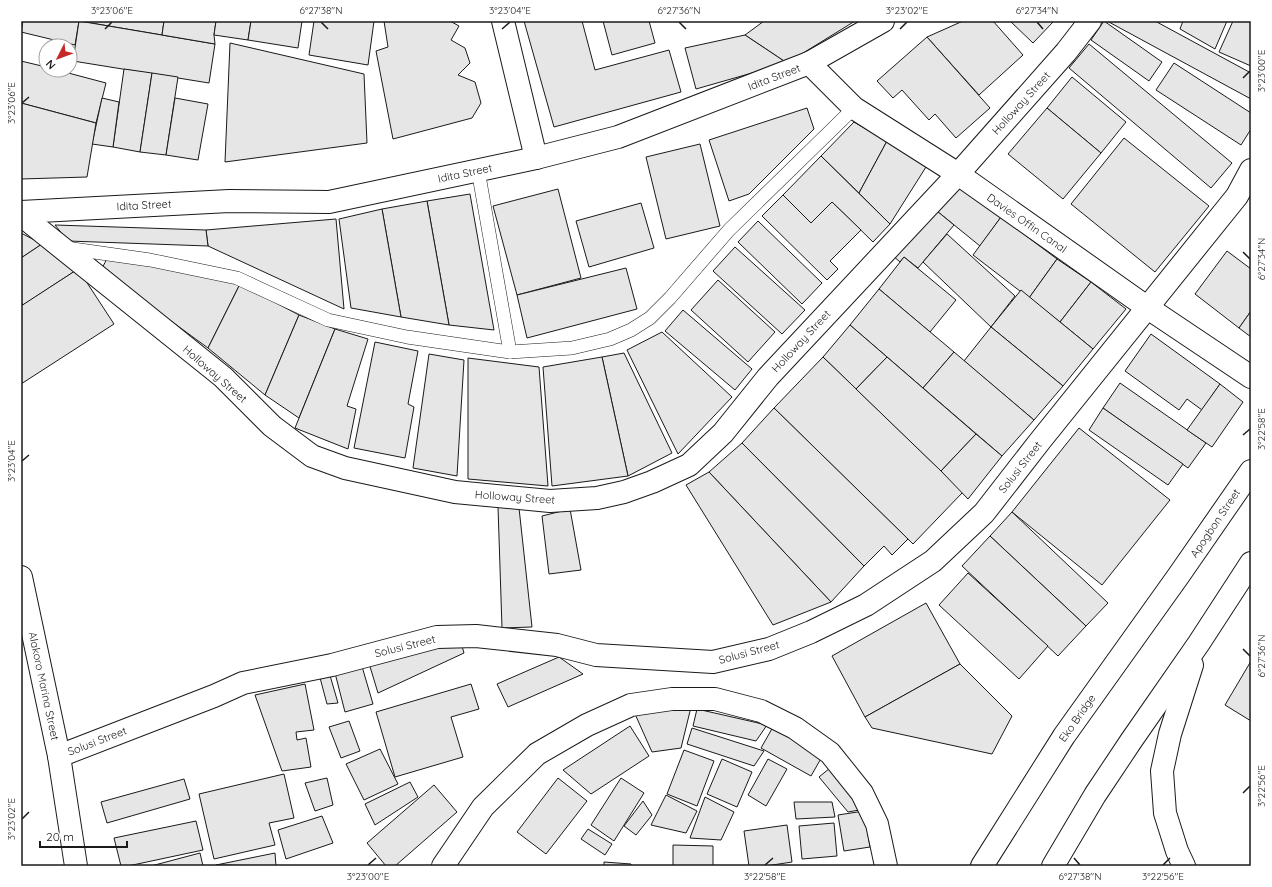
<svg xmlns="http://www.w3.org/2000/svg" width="1272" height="887" viewBox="0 0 1272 887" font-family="Quicksand,sans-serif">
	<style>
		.building { fill: #e6e6e6; stroke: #1a1a1a }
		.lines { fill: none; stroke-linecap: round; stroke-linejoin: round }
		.service-casing { stroke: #1a1a1a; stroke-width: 14 }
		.minor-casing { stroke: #1a1a1a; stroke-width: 24 }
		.motorway-casing { stroke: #1a1a1a; stroke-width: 24 }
		.service { stroke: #fff; stroke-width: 13 }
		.minor { stroke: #fff; stroke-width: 22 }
		.motorway { stroke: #fff; stroke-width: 22 }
		.ticks { fill: none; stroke: #1a1a1a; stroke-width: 1.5 }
		.labels { text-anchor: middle; stroke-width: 3; stroke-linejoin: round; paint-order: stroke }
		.street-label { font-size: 11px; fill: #1a1a1a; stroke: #fff }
		.neatline { fill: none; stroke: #1a1a1a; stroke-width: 1.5 }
		.ticks-label { font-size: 10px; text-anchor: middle; fill: #1a1a1a }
	</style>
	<rect width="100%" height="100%" fill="#fff"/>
	<g class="building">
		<path d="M23,21H79L75,45L21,32Z"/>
		<path d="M79,21H164L162,35Z"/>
		<path d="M79,21L215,44L209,83L73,61Z"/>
		<path d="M164,21H216L214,35L215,44L162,35Z"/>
		<path d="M216,21H251L248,40L214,35Z"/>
		<path d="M251,21H302L298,48L248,40Z"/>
		<path d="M314,21H374L368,65L309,55Z"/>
		<path d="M384,21H450L459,26L451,40L465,48L470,63L458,75L475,82L481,103L472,118L393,139L376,51L388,47Z"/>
		<path d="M524,21H582L595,70L669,50L681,92L554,127Z"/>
		<path d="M603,21H649L655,43L612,55Z"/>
		<path d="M764,21H855L787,63L745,35Z"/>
		<path d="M963,21H993L1023,55L979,95L927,37Z"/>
		<path d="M1010,21H1054L1033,43Z"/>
		<path d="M1104,21L1162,62L1149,81L1091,40Z"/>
		<path d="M1107,21H1155L1251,73V99Z"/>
		<path d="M1183,21H1227L1215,49L1180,29Z"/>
		<path d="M1233,21H1251V66L1219,52Z"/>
		<path d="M745,35L787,63L696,89L685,48Z"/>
		<path d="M927,37L990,108L956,138L935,114L929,120L902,90L893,98L877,81Z"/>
		<path d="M230,43L364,74L367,143L225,162Z"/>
		<path d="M1089,44L1232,163L1211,188L1069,68Z"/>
		<path d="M21,61L46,67V70H57L106,83L96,123L21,103Z"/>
		<path d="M1174,63L1251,113V129L1241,145L1156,90Z"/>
		<path d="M124,69L152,73L140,152L113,147Z"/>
		<path d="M152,73L178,77L166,155L140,152Z"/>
		<path d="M1072,77L1126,122L1101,153L1047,108Z"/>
		<path d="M102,98L119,102L113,147L92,144Z"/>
		<path d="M175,98L208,104L198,160L166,155Z"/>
		<path d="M21,103L96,123L87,177L21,179Z"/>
		<path d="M807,108L814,129L749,194L729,201L709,140Z"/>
		<path d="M1047,108L1101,153L1063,199L1008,154Z"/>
		<path d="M854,122L887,141L859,193L821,156Z"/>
		<path d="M1124,138L1209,206L1155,272L1071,204Z"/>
		<path d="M887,141L926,167L890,224L859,193Z"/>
		<path d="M700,144L720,226L666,239L646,157Z"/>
		<path d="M821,156L890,224L873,242L832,202L811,223L783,195Z"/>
		<path d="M957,184L1001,217L980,246L932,207Z"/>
		<path d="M558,189L581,278L517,295L493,206Z"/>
		<path d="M470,194L494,330L449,325L427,201Z"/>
		<path d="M783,195L811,223L832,202L861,230L830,261L838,269L827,280L762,216Z"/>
		<path d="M427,201L449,325L401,317L382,209Z"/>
		<path d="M641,203L654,248L589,267L576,221Z"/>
		<path d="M932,207L954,225L918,268L904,257L900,262L892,255Z"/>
		<path d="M382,209L401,317L351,308L339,219Z"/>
		<path d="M1001,217L1057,259L1029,298L973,255Z"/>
		<path d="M336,219L344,309L208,246L206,230Z"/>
		<path d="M758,221L822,283L802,304L738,242Z"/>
		<path d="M55,225L206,230L208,246L68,241Z"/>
		<path d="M21,233L42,244L21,258Z"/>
		<path d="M947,234L1015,296L991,327L923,262Z"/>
		<path d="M42,244L78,269L23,305L21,302V258Z"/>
		<path d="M735,247L805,310L782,334L713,271Z"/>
		<path d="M1227,251L1251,269V311L1239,328L1195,294Z"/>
		<path d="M108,257L240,284L208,348L101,270Z"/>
		<path d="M904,257L956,300L930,332L879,289Z"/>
		<path d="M1057,259L1091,282L1060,322L1029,298Z"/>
		<path d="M626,268L637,309L527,338L517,295Z"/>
		<path d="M78,269L114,324L21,384V306Z"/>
		<path d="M718,280L775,332L748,362L691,310Z"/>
		<path d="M1091,282L1126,309L1093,349L1060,322Z"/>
		<path d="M240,284L299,315L265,395L208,348Z"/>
		<path d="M879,289L954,352L923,388L850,325Z"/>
		<path d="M1021,290L1093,349L1063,386L991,327Z"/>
		<path d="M683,310L752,369L735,390L665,331Z"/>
		<path d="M1251,311V337L1239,328Z"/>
		<path d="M299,315L335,329L299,418L265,395Z"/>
		<path d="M850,325L887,357L856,389L823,357Z"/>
		<path d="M991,327L1063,386L1034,420L964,361Z"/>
		<path d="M335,329L368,339L347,406L356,409L348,449L295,428Z"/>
		<path d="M662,332L732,397L678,454L627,350Z"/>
		<path d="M1151,334L1220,384L1202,410L1187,399L1179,410L1125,371Z"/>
		<path d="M375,342L418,351L408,404L414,407L405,458L354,448Z"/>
		<path d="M954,352L1034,420L1002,456L923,388Z"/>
		<path d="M624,353L672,453L628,476L602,357Z"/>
		<path d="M429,354L464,360L457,476L413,468Z"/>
		<path d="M602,357L628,476L552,486L543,367Z"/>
		<path d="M823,357L963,492L913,544L774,408Z"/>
		<path d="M887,357L976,434L941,471L856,389Z"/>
		<path d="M468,358L539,367L548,486L468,479Z"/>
		<path d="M1120,383L1206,443L1188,468L1103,408Z"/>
		<path d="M1220,384L1243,402L1212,447L1187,430Z"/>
		<path d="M774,408L908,539L892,555L884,546L864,566L742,443Z"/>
		<path d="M1103,408L1183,464L1168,485L1089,430Z"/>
		<path d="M1079,428L1170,500L1102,585L1012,512Z"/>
		<path d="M976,434L1002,456L968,499L941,471Z"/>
		<path d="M742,443L864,566L831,602L709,472Z"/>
		<path d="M709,472L831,602L773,625L686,485Z"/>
		<path d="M498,507L519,508L532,627L502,628Z"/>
		<path d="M570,509L581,570L549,574L542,516Z"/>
		<path d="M1012,512L1108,603L1086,626L990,536Z"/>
		<path d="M990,536L1086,626L1058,656L962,566Z"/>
		<path d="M968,573L1048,646L1019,679L939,605Z"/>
		<path d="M926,603L960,664L865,717L832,656Z"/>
		<path d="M460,639L464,653L378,693L368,660Z"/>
		<path d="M559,657L583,674L508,707L497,684Z"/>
		<path d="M1251,661V721L1225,705Z"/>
		<path d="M361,663L373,704L345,712L335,673Z"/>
		<path d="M960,664L1012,716L992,754L872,728L865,717Z"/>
		<path d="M329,672L338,703L327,704L319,674Z"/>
		<path d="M305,684L314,730L296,732L297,740L306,738L311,767L282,771L255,695Z"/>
		<path d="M471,684L479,709L451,717L463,757L395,777L376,712Z"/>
		<path d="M692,703L681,748L652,752L635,714Z"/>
		<path d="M697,709L767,725L756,741L693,726Z"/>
		<path d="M349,721L360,751L341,758L329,727Z"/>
		<path d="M630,726L649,756L591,794L563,770Z"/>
		<path d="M773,727L823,755L811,776L761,748Z"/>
		<path d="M692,728L764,751L754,766L687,744Z"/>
		<path d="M380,749L398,784L364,800L346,764Z"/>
		<path d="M684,750L714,761L697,806L667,794Z"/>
		<path d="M722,759L752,772L737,807L707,794Z"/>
		<path d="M768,759L787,769L766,806L748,795Z"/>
		<path d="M830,768L865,809L848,812L819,777Z"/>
		<path d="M284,774L294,818L269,823L275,845L214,859L199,794Z"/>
		<path d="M327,778L333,805L315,811L305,783Z"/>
		<path d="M558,778L587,801L546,854L517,832Z"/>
		<path d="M621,778L644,793L614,841L591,825Z"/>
		<path d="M184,779L190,799L107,823L101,802Z"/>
		<path d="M410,782L418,797L375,825L365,804Z"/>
		<path d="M434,785L457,812L395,866H386L367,843Z"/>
		<path d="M666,795L697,811L686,833L651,825Z"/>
		<path d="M705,797L734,812L721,840L690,838Z"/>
		<path d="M643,801L652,815L636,835L624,826Z"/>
		<path d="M794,802H832L835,817L796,819Z"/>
		<path d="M864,811L870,847L844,851L838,815Z"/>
		<path d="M322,816L333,843L286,859L278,830Z"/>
		<path d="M196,821L203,850L128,866H121L114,838Z"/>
		<path d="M834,823L837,856L802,859L799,826Z"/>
		<path d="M787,825L792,862L766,866H749L744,831Z"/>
		<path d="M588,829L612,844L605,855L581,839Z"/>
		<path d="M673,845L713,846V866H673Z"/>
		<path d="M200,853L203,866H151Z"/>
		<path d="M275,853L276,866L216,865Z"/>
		<path d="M604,862L631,864L632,866H604Z"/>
	</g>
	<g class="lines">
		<g class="service-casing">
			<g id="service">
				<path d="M478,170L510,352"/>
				<path d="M66,248L150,260L237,278L328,320L407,337L510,352L572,348L610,339L631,330L650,318L670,298L729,230L854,108"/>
			</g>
		</g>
		<g class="minor-casing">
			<g id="minor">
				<path d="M503,21L536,158"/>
				<path d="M809,63L854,108L958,174L1148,308L1251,377"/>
				<path d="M21,212L229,201L329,202L536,158L618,137L809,63L883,21"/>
				<path d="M21,215L223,377L272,426L312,456L345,468L455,492L550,501L597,498L624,492L652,482L689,465L723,433L768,377L958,174L1066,52L1090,21"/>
				<path d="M21,577L59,756L76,866"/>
				<path d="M59,756L214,696L243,683L332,665L437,637L476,636L557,645L596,655L713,662L769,649L811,632L866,605L933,561L984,513L1040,441L1237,196L1251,170"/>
			</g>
		</g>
		<g class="motorway-casing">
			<g id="motorway">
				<path d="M443,866L483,807L537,754L587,725L631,705L672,699H715L761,711L795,728L830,753L862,793L877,824L886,866"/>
				<path d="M982,866L1064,736L1179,575L1251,471"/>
				<path d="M1053,866L1095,795L1131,741L1199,643L1251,563"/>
				<path d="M1184,866L1177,851L1165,813L1162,771L1170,734L1192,665"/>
			</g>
		</g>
		<use href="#service" class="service"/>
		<use href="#minor" class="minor"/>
		<use href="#motorway" class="motorway"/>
	</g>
	<path class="ticks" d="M321,22L328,29M679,22L686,29M1037,22L1043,29M105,29L112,22M502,29L510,22M900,29L907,22M1243,78L1250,71M22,103L29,97M1243,252L1250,259M1243,435L1250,429M22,461L29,455M1243,649L1250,656M1243,793L1250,786M22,819L29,812M1074,858L1080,865M368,865L376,858M765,865L773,858M1163,865L1170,858"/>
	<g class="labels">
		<g class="street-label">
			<text transform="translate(774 77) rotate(-21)" y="4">Idita Street</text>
			<text transform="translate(1021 103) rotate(-48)" y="4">Holloway Street</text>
			<text transform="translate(465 173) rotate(-12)" y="4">Idita Street</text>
			<text transform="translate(144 205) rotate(-3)" y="4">Idita Street</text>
			<text transform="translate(1027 223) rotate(35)" y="4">Davies Offin Canal</text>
			<text transform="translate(801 341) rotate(-47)" y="4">Holloway Street</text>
			<text transform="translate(215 374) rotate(41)" y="4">Holloway Street</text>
			<text transform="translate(1020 467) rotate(-52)" y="4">Solusi Street</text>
			<text transform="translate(515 497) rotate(4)" y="4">Holloway Street</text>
			<text transform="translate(1215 523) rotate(-56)" y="4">Apogbon Street</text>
			<text transform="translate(405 646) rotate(-14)" y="4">Solusi Street</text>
			<text transform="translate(749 652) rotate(-15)" y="4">Solusi Street</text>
			<text transform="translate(44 686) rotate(78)" y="4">Alakoro Marina Street</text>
			<text transform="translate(1077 718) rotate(-55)" y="4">Eko Bridge</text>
			<text transform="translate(97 741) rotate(-21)" y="4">Solusi Street</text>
		</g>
	</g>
	<rect width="1272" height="887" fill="none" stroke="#ffffff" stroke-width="44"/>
	<g transform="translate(58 58) rotate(228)"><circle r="19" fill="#ffffff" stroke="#a3a3a3"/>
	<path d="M0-3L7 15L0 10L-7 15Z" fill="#c62828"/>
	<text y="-6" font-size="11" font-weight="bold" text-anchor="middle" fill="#1a1a1a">N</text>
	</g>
	<path d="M40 841v6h87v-6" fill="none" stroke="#1a1a1a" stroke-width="2"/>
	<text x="46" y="841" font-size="12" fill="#1a1a1a" stroke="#ffffff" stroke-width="3" paint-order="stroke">20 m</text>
	<rect x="22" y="22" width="1228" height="843" class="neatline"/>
	<g class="ticks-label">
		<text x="112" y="14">3°23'06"E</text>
		<text x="321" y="14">6°27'38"N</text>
		<text x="510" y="14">3°23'04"E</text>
		<text x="679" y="14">6°27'36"N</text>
		<text x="907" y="14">3°23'02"E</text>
		<text x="1037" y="14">6°27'34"N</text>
		<text transform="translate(1261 71) rotate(-90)" y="4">3°23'00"E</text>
		<text transform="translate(11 103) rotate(-90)" y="4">3°23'06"E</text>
		<text transform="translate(1261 259) rotate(-90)" y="4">6°27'34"N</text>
		<text transform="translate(1261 429) rotate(-90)" y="4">3°22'58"E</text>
		<text transform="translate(11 461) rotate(-90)" y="4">3°23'04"E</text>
		<text transform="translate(1261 656) rotate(-90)" y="4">6°27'36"N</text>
		<text transform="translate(1261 786) rotate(-90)" y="4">3°22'56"E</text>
		<text transform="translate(11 819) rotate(-90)" y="4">3°23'02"E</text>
		<text x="368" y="880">3°23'00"E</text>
		<text x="765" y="880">3°22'58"E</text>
		<text x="1080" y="880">6°27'38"N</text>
		<text x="1163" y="880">3°22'56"E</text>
	</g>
</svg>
